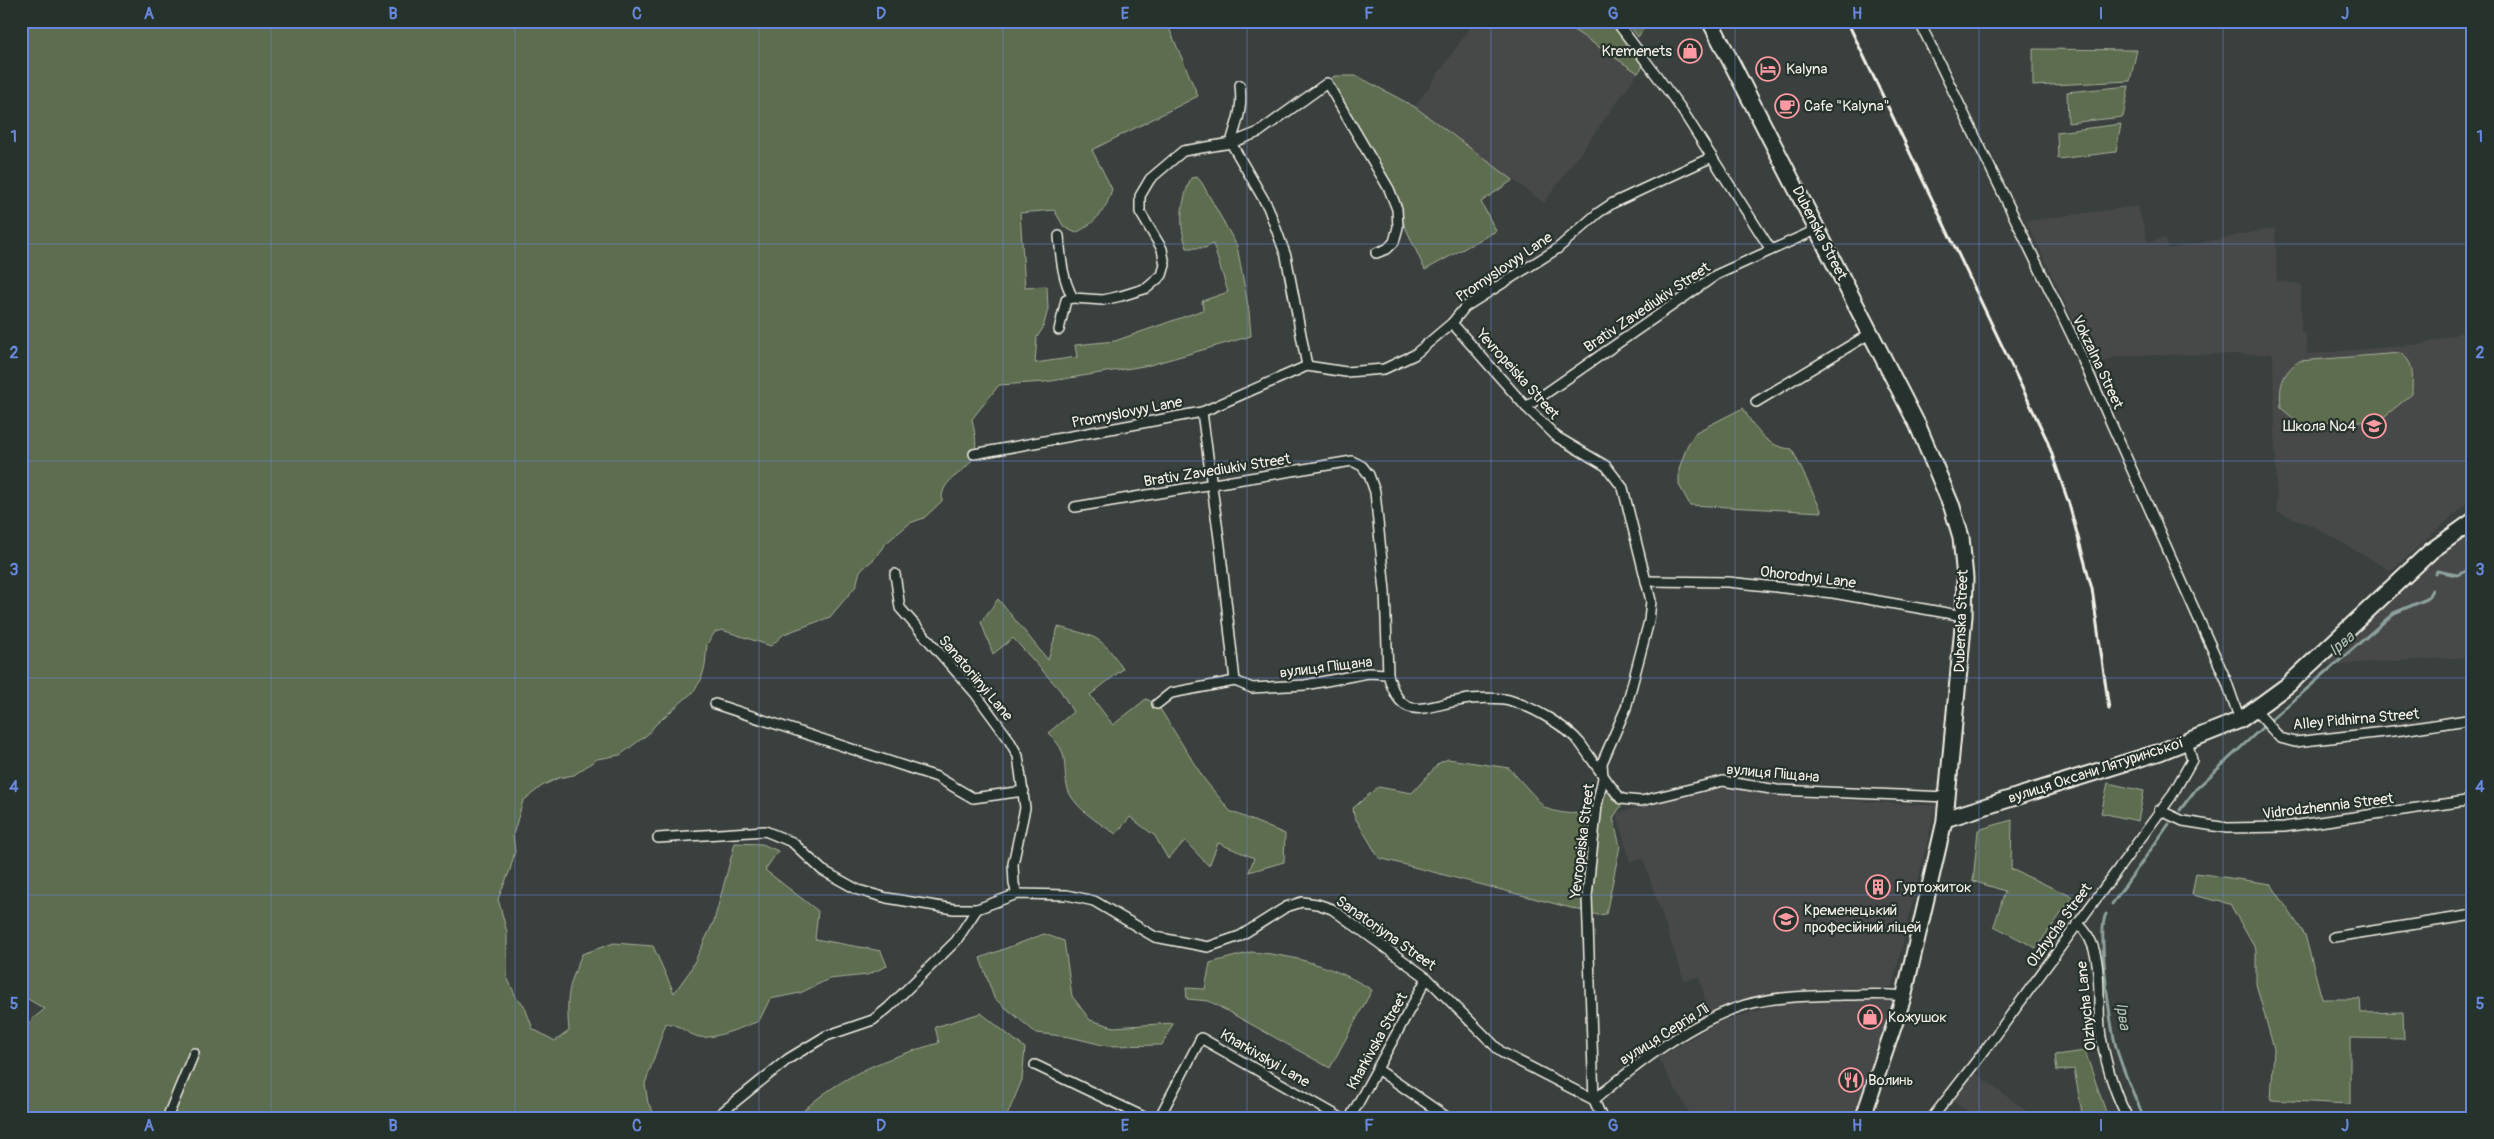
<svg xmlns="http://www.w3.org/2000/svg" width="2494" height="1139" viewBox="0 0 2494 1139" font-family="Pangolin,sans-serif">
	<style>
		.built { fill: #46494a }
		.green { fill: #5d6d50; stroke: #a8af9c }
		.lines { fill: none; stroke-linecap: round; stroke-linejoin: round }
		.stream { stroke: #8da29e; stroke-width: 3 }
		.minor-casing { stroke: #f4f1e8; stroke-width: 12 }
		.secondary-casing { stroke: #f4f1e8; stroke-width: 18 }
		.trunk-casing { stroke: #f4f1e8; stroke-width: 19 }
		.minor { stroke: #26332d; stroke-width: 9 }
		.secondary { stroke: #26332d; stroke-width: 14 }
		.trunk { stroke: #26332d; stroke-width: 15 }
		.rail { stroke: #f4f1e8; stroke-width: 3 }
		.grid { fill: none; stroke: #6887de; stroke-width: 1; stroke-opacity: 0.55 }
		.labels { text-anchor: middle; stroke-width: 4.5; stroke-linejoin: round; paint-order: stroke }
		.poi-label { font-size: 15px; fill: #f4f1e8; stroke: #26332d; text-anchor: start }
		.street-label { font-size: 15px; fill: #f4f1e8; stroke: #26332d }
		.water-label { font-size: 16px; font-style: italic; fill: #b0bdb6; stroke: #26332d }
		.neatline { fill: none; stroke: #6887de; stroke-width: 2 }
		.grid-label { font-size: 16px; text-anchor: middle; font-weight: bold; fill: #6887de }
	</style>
	<rect width="100%" height="100%" fill="#39403e"/>
	<filter id="ink" filterUnits="userSpaceOnUse"><feTurbulence type="fractalNoise" baseFrequency=".02" numOctaves="2"/><feDisplacementMap in="SourceGraphic" scale="10" xChannelSelector="R" yChannelSelector="G"/><feConvolveMatrix kernelMatrix="1 2 1 2 8 2 1 2 1" color-interpolation-filters="sRGB"/></filter>
	<g filter="url(#ink)">
		<g class="built">
			<path d="M1475,21H1560L1638,73L1544,203L1415,107Z"/>
			<path d="M2138,206L2148,242L2165,238L2169,249L2275,228L2277,281L2301,284V333H2306L2307,354L2424,344L2473,329V498L2391,571L2311,525L2277,512L2273,354L2148,355L2115,357L2095,365L2026,221Z"/>
			<path d="M2473,530V657L2320,665L2435,556Z"/>
			<path d="M1723,786L1777,796L1936,806L1892,987L1798,990L1740,1000L1709,1013L1699,977L1684,980L1643,859L1630,862L1617,813Z"/>
			<path d="M1904,996L1863,1118H1692L1658,1058L1717,1023L1779,1004L1800,1002L1801,997Z"/>
			<path d="M1970,1069L2036,1118H1967L1970,1114L1948,1097Z"/>
		</g>
		<g class="green">
			<path d="M21,21H1166L1198,96L1092,150L1112,189C1106,211 1096,222 1076,233L1064,227L1054,210L1020,213L1025,287L1047,286L1048,309L1043,328L1037,337L1035,363L1077,357L1075,345L1115,341L1203,310L1202,301L1228,292L1213,244L1205,248H1187C1178,224 1181,202 1191,178L1197,177L1202,183L1237,246L1249,311L1251,336L1150,365L1045,382L999,385L972,419C974,430 978,444 974,455C967,475 941,476 942,501L924,518L910,523L885,544L874,559L860,571L856,586L830,617L784,634L771,646L722,630L715,632L707,644L705,666L701,680L693,692L655,725L648,734L620,755L597,759L574,775L558,778L542,786L523,801L513,835L515,851L510,870L498,899L507,932V977L517,999L524,1005L533,1029L555,1041L569,1031C566,996 568,987 582,954L614,943L653,946L674,993L690,971L714,921L735,843L762,844L778,851L765,870L818,911L815,939L881,951L887,966L867,975L829,979L800,993L770,999L759,1021C746,1026 712,1040 699,1037C687,1034 679,1024 666,1023L645,1084L648,1103L657,1118H21V1039L31,1020L45,1009L21,995Z"/>
			<path d="M1560,21H1616L1646,62L1638,73Z"/>
			<path d="M1626,21H1649L1638,37Z"/>
			<path d="M2033,49L2137,50L2130,81L2033,86Z"/>
			<path d="M1334,76H1357L1415,107L1513,180L1481,202L1496,231L1425,270L1397,209L1327,83Z"/>
			<path d="M2129,86L2123,117L2068,123L2067,92Z"/>
			<path d="M2121,124L2116,152L2058,159L2057,132Z"/>
			<path d="M2400,353C2416,363 2412,377 2412,394L2380,420L2300,424L2281,408C2279,387 2281,374 2299,361Z"/>
			<path d="M1743,408C1755,429 1766,447 1792,449L1822,512L1690,505L1679,485V469L1687,446L1696,432Z"/>
			<path d="M998,599L1048,660L1058,627C1095,636 1101,635 1123,669L1090,695L1113,725L1146,699L1157,704L1204,779L1230,811L1285,834L1284,862L1249,872L1254,858L1218,843L1209,866L1185,841L1168,859L1155,836L1130,817L1116,834C1100,824 1071,806 1067,786C1062,760 1070,754 1048,733L1073,712L1060,690L1013,638L993,654L981,622Z"/>
			<path d="M1448,759L1509,768L1545,808C1555,812 1577,817 1585,810L1602,775L1623,803L1613,818L1620,846L1606,914L1598,915L1379,858L1354,816L1353,808L1378,787L1412,793L1439,763Z"/>
			<path d="M2108,783L2144,791L2138,821L2101,813Z"/>
			<path d="M2012,820L2011,869L2073,897L2036,948L1994,926L2005,891L1973,881L1978,830Z"/>
			<path d="M2196,873L2271,884L2305,935L2322,999H2360L2361,1013L2403,1012L2404,1039L2350,1038V1104L2271,1100L2274,1049L2256,984V950L2230,904L2192,895Z"/>
			<path d="M1044,934L1064,941L1072,996L1090,1020L1114,1027L1173,1023L1162,1045L1107,1046L1070,1037L1036,1033L994,998L980,958Z"/>
			<path d="M1251,952C1294,955 1336,967 1372,990L1330,1068L1209,1001L1187,999L1186,988L1205,989L1210,963Z"/>
			<path d="M981,1013L1025,1048L1022,1080L1006,1118H858L803,1111C842,1075 888,1057 939,1043L935,1027Z"/>
			<path d="M2085,1051L2108,1118H2083L2074,1069L2057,1071L2055,1055Z"/>
		</g>
		<g class="lines">
			<g class="stream">
				<path d="M2436,574L2437,571L2457,575L2473,568"/>
				<path d="M2270,721L2394,613L2427,599L2432,590"/>
				<path d="M2180,810L2196,789L2264,726"/>
				<path d="M2112,904L2169,824"/>
				<path d="M2106,914C2097,929 2110,1021 2115,1043C2121,1068 2134,1094 2144,1118"/>
			</g>
			<g class="minor-casing">
				<g id="minor">
					<path d="M1616,21L1680,107L1771,250"/>
					<path d="M1919,21L2073,338L2226,680L2240,720"/>
					<path d="M1231,143L1268,207L1286,256L1307,366"/>
					<path d="M1231,143C1237,120 1243,111 1240,85"/>
					<path d="M1059,236C1061,258 1062,278 1073,298L1103,300L1121,296L1147,288L1162,275L1165,265L1162,249L1140,212V196L1150,179L1183,151L1231,143L1259,132L1327,83L1389,189L1397,209L1398,227L1394,242L1387,249L1376,253"/>
					<path d="M1452,323L1526,407L1557,437L1606,466L1623,488L1651,601L1649,621L1626,708L1602,763L1603,778L1597,805L1587,896L1594,1100L1602,1118"/>
					<path d="M1059,330L1066,300L1073,298"/>
					<path d="M1756,402L1871,333"/>
					<path d="M1526,407L1716,275L1818,229"/>
					<path d="M1202,412L1220,546L1235,681"/>
					<path d="M974,454L1202,412L1307,366L1346,372L1384,369L1414,355L1452,323L1465,307L1557,249L1598,213L1613,203L1712,157"/>
					<path d="M1075,507L1352,461L1362,466L1369,475L1375,492L1385,591L1388,674"/>
					<path d="M895,574L900,608L975,693L1008,738L1018,756L1025,808L1013,864L1014,884L1017,894"/>
					<path d="M1646,581L1728,582L1833,593L1964,616"/>
					<path d="M715,704L937,777L973,798L1024,791"/>
					<path d="M1157,704L1171,693L1235,681L1252,688L1305,685L1368,673L1388,674C1401,726 1426,705 1463,700C1473,698 1503,697 1512,701C1534,708 1566,726 1580,743C1594,762 1606,781 1621,799L1641,801L1723,781L1777,790L1948,797"/>
					<path d="M2255,710L2280,738L2295,742L2402,730L2473,719"/>
					<path d="M2159,810L2183,821L2227,828L2284,827L2473,800"/>
					<path d="M658,838L765,831L792,842L822,870L858,890L887,898L954,909H977L1017,894L1067,895L1094,901L1155,937L1208,947L1240,936L1286,907L1302,902L1317,904L1332,909L1427,978L1501,1052L1594,1100C1636,1065 1691,1021 1745,1005C1776,996 1811,996 1843,995C1863,995 1884,993 1904,996"/>
					<path d="M2077,923C2108,948 2095,1001 2101,1037C2106,1063 2115,1095 2128,1118"/>
					<path d="M2334,937L2473,915"/>
					<path d="M1035,1065L1146,1118"/>
					<path d="M1377,1069L1448,1118"/>
					<path d="M167,1118L194,1053"/>
					<path d="M715,1118L788,1059L826,1036L873,1020L888,1008L956,941L977,909"/>
					<path d="M1159,1118L1201,1038L1341,1118"/>
					<path d="M1350,1118L1427,978"/>
					<path d="M1932,1118L1985,1050L2171,797L2192,760L2187,741"/>
				</g>
			</g>
			<g class="secondary-casing">
				<path id="secondary" d="M1863,1118L1904,996L1945,819"/>
			</g>
			<g class="trunk-casing">
				<path id="trunk" d="M1710,21L1918,426L1952,507L1961,537L1965,578L1964,616L1945,819L2160,752L2240,720L2288,685L2431,551L2473,521"/>
			</g>
			<use href="#minor" class="minor"/>
			<use href="#secondary" class="secondary"/>
			<use href="#trunk" class="trunk"/>
			<path class="rail" d="M1847,21L2047,440L2069,504L2092,589L2109,709"/>
		</g>
	</g>
	<path class="grid" d="M271,21V1118M515,21V1118M759,21V1118M1003,21V1118M1247,21V1118M1491,21V1118M1735,21V1118M1979,21V1118M2223,21V1118M21,244H2473M21,461H2473M21,678H2473M21,895H2473"/>
	<defs>
		<g id="shop-ring" transform="scale(1.25)"><circle r="9.5" fill="#26332d" stroke="#ff9aa2" stroke-width="1.5"/><path d="M-5-2.5h2.3a2.7 3.5 0 0 1 5.4 0H5L5.5 6h-11ZM-1.5-2.5h3a1.5 2.3 0 0 0-3 0Z" fill="#ff9aa2"/></g>
		<g id="hotel-ring" transform="scale(1.25)"><circle r="9.5" fill="#26332d" stroke="#ff9aa2" stroke-width="1.5"/><path d="M-6-4.5h1.5V1H6V5H4.5V3h-9V5H-6ZM-4 0a1.8 1.8 0 1 1 3.6 0ZM.5 0V-2.5h3Q6-2.5 6 0Z" fill="#ff9aa2"/></g>
		<g id="cafe-ring" transform="scale(1.25)"><circle r="9.5" fill="#26332d" stroke="#ff9aa2" stroke-width="1.5"/><path d="M-5.5-4.5H6V0H3Q3 3.5 0 3.5H-2.5Q-5.5 3.5-5.5 0ZM3-3.2v2h1.7v-2ZM-6 4.5H4V6H-6Z" fill="#ff9aa2"/></g>
		<g id="school-ring" transform="scale(1.25)"><circle r="9.5" fill="#26332d" stroke="#ff9aa2" stroke-width="1.5"/><path d="M0-5L7-2L0 1L-7-2ZM-4 1L0 2.5L4 1V4Q0 6-4 4Z" fill="#ff9aa2"/></g>
		<g id="building-ring" transform="scale(1.25)"><circle r="9.5" fill="#26332d" stroke="#ff9aa2" stroke-width="1.5"/><path d="M-4-6H4V6H1V3H-1V6H-4ZM-2.5-4.3h1.7v1.8h-1.7ZM.8-4.3h1.7v1.8H.8ZM-2.5-1h1.7V.8h-1.7ZM.8-1h1.7V.8H.8Z" fill="#ff9aa2"/></g>
		<g id="university-ring" transform="scale(1.25)"><circle r="9.5" fill="#26332d" stroke="#ff9aa2" stroke-width="1.5"/><path d="M0-5L7-2L0 1L-7-2ZM-4 1L0 2.5L4 1V4Q0 6-4 4Z" fill="#ff9aa2"/></g>
		<g id="restaurant-ring" transform="scale(1.25)"><circle r="9.5" fill="#26332d" stroke="#ff9aa2" stroke-width="1.5"/><path d="M-5-6h1v4h1v-4h1v4h1v-4h1v5L-1.5 .5V6h-2V.5L-5-1ZM5-6V6H3V1.5H1.5Q1.5-4 5-6Z" fill="#ff9aa2"/></g>
	</defs>
	<g fill-rule="evenodd">
		<use href="#shop-ring" x="1690" y="51"/>
		<use href="#hotel-ring" x="1768" y="69"/>
		<use href="#cafe-ring" x="1787" y="106"/>
		<use href="#school-ring" x="2374" y="426"/>
		<use href="#building-ring" x="1878" y="887"/>
		<use href="#university-ring" x="1786" y="919"/>
		<use href="#shop-ring" x="1870" y="1017"/>
		<use href="#restaurant-ring" x="1851" y="1080"/>
	</g>
	<g class="labels">
		<g class="poi-label">
			<text x="1672" y="56" text-anchor="end">Kremenets</text>
			<text x="1786" y="74">Kalyna</text>
			<text x="1804" y="111">Cafe "Kalyna"</text>
			<text x="2356" y="431" text-anchor="end">Школа №4</text>
			<text x="1896" y="892">Гуртожиток</text>
			<text x="1804" y="915">Кременецький<tspan x="1804" dy="17">професійний ліцей</tspan></text>
			<text x="1888" y="1022">Кожушок</text>
			<text x="1868" y="1085">Волинь</text>
		</g>
		<g class="street-label">
			<text transform="translate(1820 233) rotate(63)" y="5">Dubenska Street</text>
			<text transform="translate(1504 267) rotate(-34)" y="5">Promyslovyy Lane</text>
			<text transform="translate(1647 307) rotate(-34)" y="5">Brativ Zavediukiv Street</text>
			<text transform="translate(2098 362) rotate(65)" y="5">Vokzalna Street</text>
			<text transform="translate(1518 374) rotate(48)" y="5">Yevropeiska Street</text>
			<text transform="translate(1127 412) rotate(-11)" y="5">Promyslovyy Lane</text>
			<text transform="translate(1217 470) rotate(-9)" y="5">Brativ Zavediukiv Street</text>
			<text transform="translate(1808 577) rotate(7)" y="5">Ohorodnyi Lane</text>
			<text transform="translate(1961 621) rotate(-88)" y="5">Dubenska Street</text>
			<text transform="translate(1326 667) rotate(-7)" y="5">вулиця Піщана</text>
			<text transform="translate(976 678) rotate(50)" y="5">Sanatoriinyi Lane</text>
			<text transform="translate(2356 719) rotate(-5)" y="5">Alley Pidhirna Street</text>
			<text transform="translate(2096 770) rotate(-18)" y="5">вулиця Оксани Лятуринської</text>
			<text transform="translate(1773 773) rotate(5)" y="5">вулиця Піщана</text>
			<text transform="translate(2328 806) rotate(-7)" y="5">Vidrodzhennia Street</text>
			<text transform="translate(1582 841) rotate(-83)" y="5">Yevropeiska Street</text>
			<text transform="translate(2059 925) rotate(-54)" y="5">Olzhycha Street</text>
			<text transform="translate(1386 933) rotate(35)" y="5">Sanatoriyna Street</text>
			<text transform="translate(2086 1006) rotate(-96)" y="5">Olzhycha Lane</text>
			<text transform="translate(1664 1034) rotate(-32)" y="5">вулиця Сергія Лі</text>
			<text transform="translate(1377 1041) rotate(-61)" y="5">Kharkivska Street</text>
			<text transform="translate(1265 1058) rotate(30)" y="5">Kharkivskyi Lane</text>
		</g>
		<g class="water-label">
			<text transform="translate(2341 643) rotate(-41)" y="6">Ірва</text>
			<text transform="translate(2124 1016) rotate(82)" y="6">Ірва</text>
		</g>
	</g>
	<rect width="2494" height="1139" fill="none" stroke="#26332d" stroke-width="55"/>
	<rect x="28" y="28" width="2438" height="1084" class="neatline"/>
	<g class="grid-label">
		<text x="149" y="19">A</text>
		<text x="393" y="19">B</text>
		<text x="637" y="19">C</text>
		<text x="881" y="19">D</text>
		<text x="1125" y="19">E</text>
		<text x="1369" y="19">F</text>
		<text x="1613" y="19">G</text>
		<text x="1857" y="19">H</text>
		<text x="2101" y="19">I</text>
		<text x="2345" y="19">J</text>
		<text x="14" y="142">1</text>
		<text x="2480" y="142">1</text>
		<text x="14" y="358">2</text>
		<text x="2480" y="358">2</text>
		<text x="14" y="575">3</text>
		<text x="2480" y="575">3</text>
		<text x="14" y="792">4</text>
		<text x="2480" y="792">4</text>
		<text x="14" y="1009">5</text>
		<text x="2480" y="1009">5</text>
		<text x="149" y="1131">A</text>
		<text x="393" y="1131">B</text>
		<text x="637" y="1131">C</text>
		<text x="881" y="1131">D</text>
		<text x="1125" y="1131">E</text>
		<text x="1369" y="1131">F</text>
		<text x="1613" y="1131">G</text>
		<text x="1857" y="1131">H</text>
		<text x="2101" y="1131">I</text>
		<text x="2345" y="1131">J</text>
	</g>
</svg>
